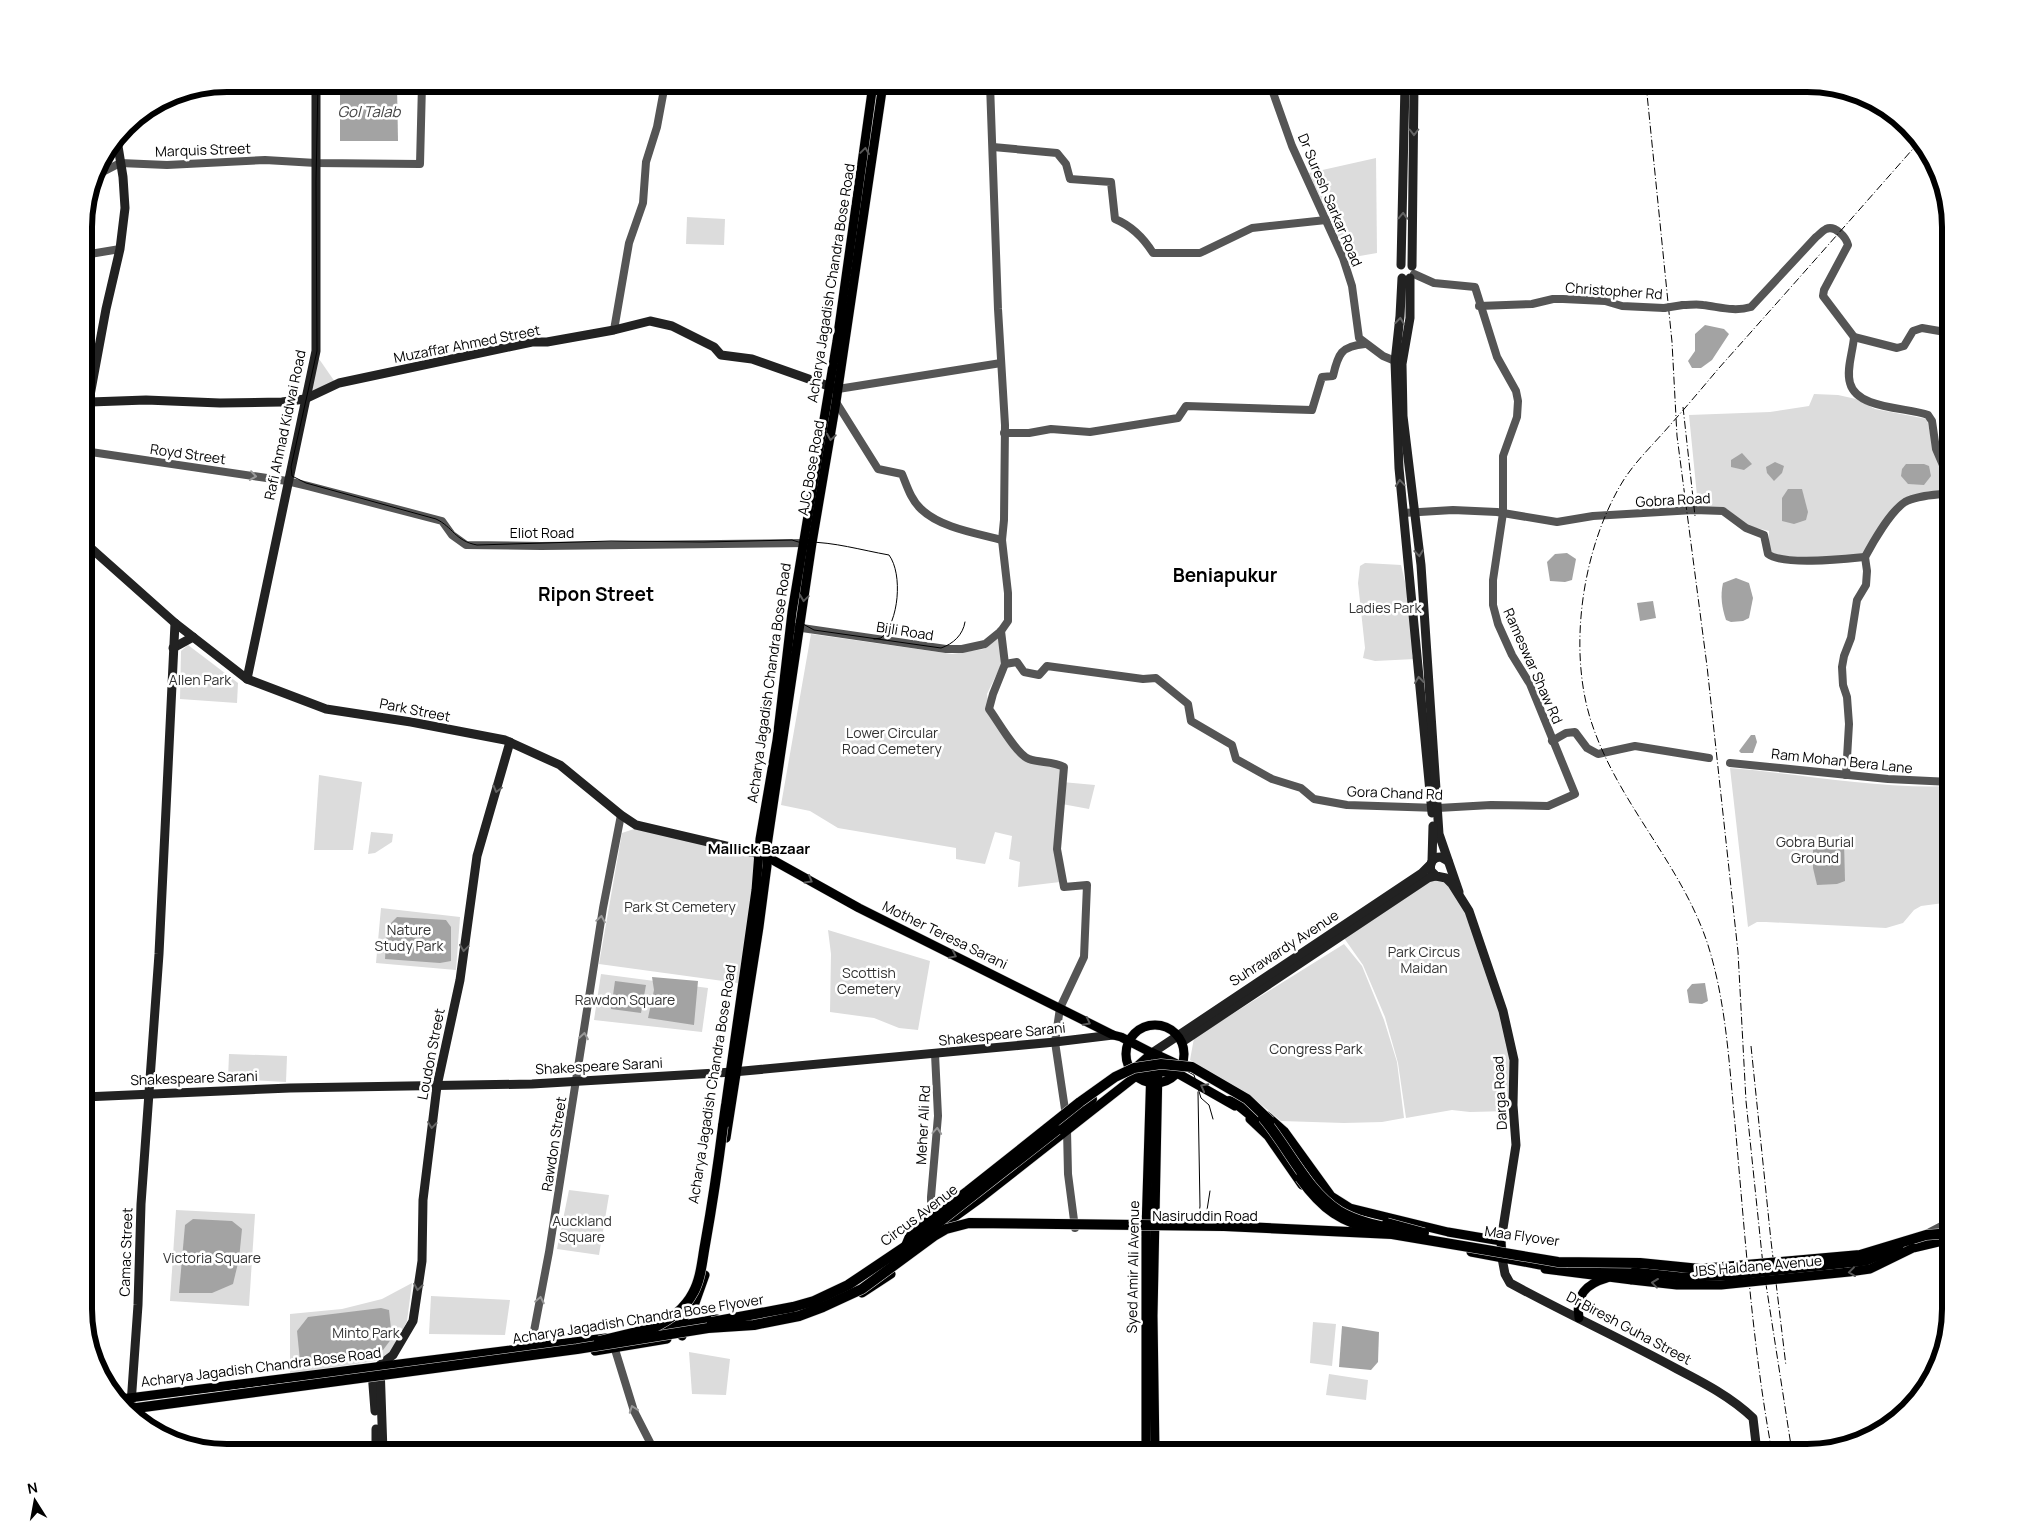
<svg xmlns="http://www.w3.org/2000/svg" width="2035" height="1536" viewBox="0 0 2035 1536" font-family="Manrope,sans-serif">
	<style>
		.green { fill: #dcdcdc }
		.water { fill: #a3a3a3 }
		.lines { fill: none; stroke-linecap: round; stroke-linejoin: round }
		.primary-casing { stroke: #dbdbdb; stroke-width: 10 }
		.trunk-casing { stroke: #dbdbdb; stroke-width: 11 }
		.motorway-casing { stroke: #dbdbdb; stroke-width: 11 }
		.tertiary { stroke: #555; stroke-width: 8 }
		.secondary { stroke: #222; stroke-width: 9 }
		.primary { stroke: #000; stroke-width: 9 }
		.trunk { stroke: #000; stroke-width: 10 }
		.motorway { stroke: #000; stroke-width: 10 }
		.tram { stroke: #000; stroke-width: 1 }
		.rail { stroke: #000; stroke-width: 1; stroke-dasharray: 8 2.5 1 2.5; stroke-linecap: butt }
		.primary-bridge-casing { stroke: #dbdbdb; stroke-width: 10; stroke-linecap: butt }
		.trunk-bridge-casing { stroke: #dbdbdb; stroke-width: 11; stroke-linecap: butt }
		.motorway-bridge-casing { stroke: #dbdbdb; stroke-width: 11; stroke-linecap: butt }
		.tertiary-bridge { stroke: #555; stroke-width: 8 }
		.primary-bridge { stroke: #000; stroke-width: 9 }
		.trunk-bridge { stroke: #000; stroke-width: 10 }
		.motorway-bridge { stroke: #000; stroke-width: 10 }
		.oneway { stroke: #646464 }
		.oneway2 { stroke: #595959 }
		.oneway3 { stroke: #999 }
		.labels { text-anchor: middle; stroke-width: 5; stroke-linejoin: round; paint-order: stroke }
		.street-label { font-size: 14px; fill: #000; stroke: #fff }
		.park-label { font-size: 14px; fill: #333; stroke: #fff }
		.water-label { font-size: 15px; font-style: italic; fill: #444; stroke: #fff }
		.neighbourhood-label { font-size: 15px; font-weight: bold; fill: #000; stroke: #fff }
		.district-label { font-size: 19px; font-weight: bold; fill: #000; stroke: #fff }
		.rim { fill: none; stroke: #000; stroke-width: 6 }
	</style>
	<rect width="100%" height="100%" fill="#fff"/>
	<g class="green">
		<path d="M1376,158L1377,253L1348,258L1309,173Z"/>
		<path d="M687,217L725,219L724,245L686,244Z"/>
		<path d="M317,356L335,382L308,396Z"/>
		<path d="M1814,394L1838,395L1856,399L1875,409L1927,419L1934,452L1949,489L1906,498L1863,554C1835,557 1796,563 1769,552V531L1748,526L1727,509L1698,506L1689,415L1770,412L1809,406Z"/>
		<path d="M1365,563L1401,565C1408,594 1416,626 1412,656L1415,659L1375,661L1363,658L1365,648L1358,583L1360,566Z"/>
		<path d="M811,634L952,654L984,649L999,638L1002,663L987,694L989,707L1029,759L1063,768L1062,782L1095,785L1089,809L1062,804L1060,882L1018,887L1020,862L1009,859L1012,836L995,832L985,864L956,859V848L838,828L810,811L781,805Z"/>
		<path d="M188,645L238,683L237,703L180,699L181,651Z"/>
		<path d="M1730,768C1803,774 1878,789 1951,786V902L1921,906L1914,910L1903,923L1886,928L1766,922H1757L1748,927Z"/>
		<path d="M319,775L362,782L353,850H314Z"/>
		<path d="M634,829L679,838L765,860L745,984L599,964L622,833Z"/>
		<path d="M371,832L393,834L392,842L375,853L368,854Z"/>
		<path d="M1440,872L1469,914L1504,1014L1512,1061L1511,1111L1470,1112L1452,1110L1406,1118L1398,1063L1385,1017L1363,965L1344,938Z"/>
		<path d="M381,908L460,917L456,970L376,963Z"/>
		<path d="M828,930L930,961L918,1030L899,1028L874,1018L830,1012L831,954Z"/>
		<path d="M1344,944L1362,966L1384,1020L1397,1062L1404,1118L1382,1122L1344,1123L1281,1121L1247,1093L1190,1060L1194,1038Z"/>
		<path d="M601,974L708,988L702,1032L594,1020Z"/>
		<path d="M229,1054L287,1056L286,1082L228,1079Z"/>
		<path d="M569,1190L609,1195L599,1255L557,1249Z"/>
		<path d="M176,1210L255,1214L249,1306L170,1301Z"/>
		<path d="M412,1283L407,1321L388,1359L290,1374V1314L342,1309L382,1299Z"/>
		<path d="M431,1296L510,1300L505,1335L429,1334Z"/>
		<path d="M1313,1322L1336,1324L1332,1366L1310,1363Z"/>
		<path d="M689,1352L730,1359L726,1395L692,1394Z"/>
		<path d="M1329,1374L1368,1380L1366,1400L1326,1395Z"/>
	</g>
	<g class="water">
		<path d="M340,84H397L398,141H340Z"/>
		<path d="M1705,325L1724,329L1729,334L1712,360L1701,368H1692L1688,361L1695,351V334Z"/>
		<path d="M1742,453L1752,464L1744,470L1731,467V460Z"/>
		<path d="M1775,462L1784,466L1782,473L1774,481L1767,473L1766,467Z"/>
		<path d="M1906,464H1924L1929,466L1931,476L1924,485L1908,484L1901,476L1902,469Z"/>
		<path d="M1788,489H1802L1808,512L1806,520L1794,524L1782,521V498Z"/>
		<path d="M1567,553L1576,559L1572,580L1565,582L1550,581L1547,562L1555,554Z"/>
		<path d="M1736,578L1749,583L1753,598L1749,618L1743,621L1731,622L1726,620C1722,608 1720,596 1723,583Z"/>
		<path d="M1653,601L1656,618L1640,621L1637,603Z"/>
		<path d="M1751,735H1755L1757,742L1753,753H1741L1739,751Z"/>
		<path d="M1818,839L1844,841L1845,881L1837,884L1817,885L1813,868V843Z"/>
		<path d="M397,917L446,920L451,927V961L440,963L385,959L387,927Z"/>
		<path d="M652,977L698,981L694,1025L648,1018L654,990Z"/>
		<path d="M615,981L646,985L641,1013L611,1009Z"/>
		<path d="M1705,983L1708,1001L1702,1004L1689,1003L1687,990L1692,984Z"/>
		<path d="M193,1219L232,1221L242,1229L239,1259L233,1284L212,1293H179L185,1225Z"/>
		<path d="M381,1308L389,1310L392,1338L383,1350L300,1361L297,1331L308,1317Z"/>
		<path d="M1342,1326L1379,1332L1378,1362L1371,1370L1339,1367Z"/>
	</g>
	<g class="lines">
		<g class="primary-casing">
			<g id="primary">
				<path d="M762,854L859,908L1113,1035L1121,1037L1152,1053L1157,1060L1158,1067L1153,1316L1155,1452"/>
				<circle cx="1155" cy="1054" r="29"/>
				<path d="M1135,1068L1152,1053"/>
				<path d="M726,1102L756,890L760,839L777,740L792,612L837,341L873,84"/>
				<path d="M1267,1116L1284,1131L1331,1196L1350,1208L1448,1232L1501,1241L1502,1258"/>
				<path d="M1250,1119L1268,1136L1302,1185"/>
				<path d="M726,1138L759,927L767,866V846L812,543L836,402L883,84"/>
				<path d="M935,1231L982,1197L1136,1076L1152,1071L1177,1073L1235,1106"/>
				<path d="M1913,1248L1951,1239"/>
				<path d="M1471,1252L1540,1265H1554"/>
				<path d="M1572,1266L1634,1272"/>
				<path d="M1545,1269L1632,1280"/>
				<path d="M862,1293L891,1274"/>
				<path d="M1579,1318C1575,1295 1586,1284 1607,1278"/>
				<path d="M654,1330L717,1319"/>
				<path d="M682,1336L678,1325L695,1303L705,1275"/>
				<path d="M595,1351L667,1339"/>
				<path d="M121,1399L606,1338"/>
				<path d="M1146,1452V1229L1151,1066"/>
			</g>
		</g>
		<g class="trunk-casing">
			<g id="trunk">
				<path d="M1152,1053L1176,1064"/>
				<path d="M1229,1101L1237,1104L1258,1121"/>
				<path d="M723,1126L726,1105"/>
			</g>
		</g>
		<g class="motorway-casing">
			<path id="motorway" d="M1057,1130L1092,1099"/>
		</g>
		<g class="tertiary">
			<path d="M1270,84L1292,146L1343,258L1352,286L1359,338L1383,356L1400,363"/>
			<path d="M993,147L1057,153L1066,164L1070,179L1111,182L1115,219C1132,226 1143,237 1153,253H1200L1252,228L1326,220"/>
			<path d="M95,176L120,163L167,165L265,160L316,163L420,164L422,84"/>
			<path d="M84,255L120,249"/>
			<path d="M1683,305C1690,305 1697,304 1703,305C1720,307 1734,312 1751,307L1816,237C1819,235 1822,231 1826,229C1835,225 1846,237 1848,245L1824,290L1823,296L1854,337L1897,348L1904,346L1913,331L1922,328L1951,333"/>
			<path d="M1479,306L1532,304L1553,299H1563L1605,301L1622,306L1664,308"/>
			<path d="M614,330L629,243L643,203L646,162L657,127L665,84"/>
			<path d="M1854,337C1853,352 1846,369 1850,383C1857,410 1908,407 1928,415L1932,421L1936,449L1951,484"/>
			<path d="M838,389L1001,363"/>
			<path d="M836,402L878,469L902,474C907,486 911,500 921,509C941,528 976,533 1002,540"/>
			<path d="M1004,433H1029L1051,429L1090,432L1178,418L1186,406L1312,410L1322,377L1333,376C1338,354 1341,346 1365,344"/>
			<path d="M84,451L287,481L308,486L442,521L452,535L466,545L541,546L808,543"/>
			<path d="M1403,513L1453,510L1497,512L1557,522L1593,516L1694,510L1723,511L1746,528L1764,535L1768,554C1783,566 1845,559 1865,557"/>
			<path d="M1865,557C1873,542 1891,511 1905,502C1917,495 1937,495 1951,493"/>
			<path d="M795,627L946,649H962L985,644L1001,631L1008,621V593L1002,540L1004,520L1005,425L998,309L990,84"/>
			<path d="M1001,631L1005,664L993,694L989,709C998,721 1016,754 1029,759C1040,763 1053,761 1064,767L1057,849L1064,887L1087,885L1084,957L1060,1008L1055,1042L1066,1116"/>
			<path d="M1005,664L1017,662L1024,672L1039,675L1047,666L1143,679L1156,678L1188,704L1191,721L1232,745L1236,759L1272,779L1301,788L1314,799L1347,805L1438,808L1491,805L1548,806L1575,794L1530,684L1512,655L1498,624L1493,605V580L1503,513V456L1517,417L1518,401L1516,391L1497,357L1475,287L1434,283L1414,274"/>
			<path d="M1552,741L1566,733L1575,732L1587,748L1598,754L1635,746L1709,758"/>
			<path d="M1730,763L1888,779L1951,782"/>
			<path d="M1846,775L1849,724L1847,697L1843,685L1842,667L1844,656L1851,638L1857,600L1866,585L1867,571L1865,557"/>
			<path d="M1067,1130L1068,1174L1075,1228"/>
			<path d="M934,1221L931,1209V1197L938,1116L935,1054"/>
			<path d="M1926,1234L1951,1221"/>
			<path d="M613,1343L634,1411L655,1452"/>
			<path d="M530,1352L549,1252L603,908L621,815"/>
		</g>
		<g class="secondary">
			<path d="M1401,265L1405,84"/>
			<path d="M1412,266L1414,84"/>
			<path d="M1402,278L1400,316L1395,362L1399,468L1432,813"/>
			<path d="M1410,278V318L1402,364L1403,416L1421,565L1439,834L1459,892"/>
			<path d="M90,402L146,400L220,403L282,402L305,399L339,383L532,342H547L614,330L650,321L672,326L714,347L721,355L752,359L837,389"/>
			<path d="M84,428L106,309L120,249L125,208L123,177L117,140"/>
			<path d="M84,542L175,623L247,679L326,709L411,722L505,740L560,765L621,815L636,825L760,854"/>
			<path d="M173,648L193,637"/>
			<path d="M247,679L316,351V84"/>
			<path d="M1432,861L1433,826"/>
			<path d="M1448,861L1441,857C1433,857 1429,863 1431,871L1436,876L1446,878L1452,884L1469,911L1503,1011L1514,1060L1513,1105L1516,1145L1501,1241"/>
			<path d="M1182,1042L1428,878L1436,876"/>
			<path d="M1152,1053L1422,873L1431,864"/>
			<path d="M84,1097L290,1088L532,1084L733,1072L1055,1042L1113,1035"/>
			<path d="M1502,1258L1505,1274L1510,1283C1565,1313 1622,1339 1677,1369C1704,1383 1731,1397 1753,1418L1757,1452"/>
			<path d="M372,1372L375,1411"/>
			<path d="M131,1404L138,1305L141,1204L159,954L175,623"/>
			<path d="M376,1429V1452"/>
			<path d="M383,1452L380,1365L393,1355L413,1321L422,1261L423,1200L437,1086L460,980L477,856L510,742"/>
		</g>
		<use href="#primary" class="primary"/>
		<use href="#trunk" class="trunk"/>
		<use href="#motorway" class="motorway"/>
		<g class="tram">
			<path d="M318,84L316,181L317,351L291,467L292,476L306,483L436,519C453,527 455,541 477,545L611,541L704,542L792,540L805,544L811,554"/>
			<path d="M882,84L824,473L816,515L768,832L767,850L776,862L833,891L866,911L901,926L1151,1055L1155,1065L1151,1217L1152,1452"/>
			<path d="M807,542C834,542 861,550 889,555C903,574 899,622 881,638L874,639"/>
			<path d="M801,616L803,624L814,630L941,648C953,644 963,635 965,622"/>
			<path d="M1148,1050L1194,1075L1201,1098L1209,1105L1213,1119"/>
			<path d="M1151,1217L1159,1228L1188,1227L1186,1230L1191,1226L1190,1229L1207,1210L1210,1191"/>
			<path d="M1195,1221L1199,1215L1200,1206L1198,1092"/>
		</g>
		<g class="rail">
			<path d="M1646,84L1672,342L1677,436L1707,666L1738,952L1746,1101L1763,1265L1792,1452"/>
			<path d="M1683,407L1695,516"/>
			<path d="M1751,1046L1771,1241L1786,1366"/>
			<path d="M1772,1452C1752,1344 1745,1233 1735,1124C1729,1063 1726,1000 1707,942C1680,862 1617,802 1591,721C1568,649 1582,552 1620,486C1633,463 1654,444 1671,424C1687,406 1703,387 1719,368C1786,293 1852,218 1919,142"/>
		</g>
		<g class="primary-bridge-casing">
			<g id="primary-bridge">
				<path d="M1634,1272L1681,1277L1728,1276L1866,1261L1899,1247"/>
				<path d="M1632,1280L1677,1285H1721L1849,1272L1870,1269L1913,1248"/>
			</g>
		</g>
		<g class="trunk-bridge-casing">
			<g id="trunk-bridge">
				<path d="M1300,1178C1323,1210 1341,1222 1379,1231"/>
				<path d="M599,1341L653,1328C670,1320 684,1310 693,1293C701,1279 702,1261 705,1245C712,1206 718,1166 723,1126"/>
			</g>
		</g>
		<g class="motorway-bridge-casing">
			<g id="motorway-bridge">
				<path d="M1263,1118C1288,1147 1307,1191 1339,1211C1356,1221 1375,1225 1394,1229"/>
				<path d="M1387,1223L1424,1233"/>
				<path d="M906,1246L911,1234L968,1191L1080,1102L1115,1077L1134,1068L1161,1064L1192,1067L1247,1099L1270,1121"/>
				<path d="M712,1322L793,1307L814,1301L848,1285L924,1234L1057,1130"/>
				<path d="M129,1409L577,1349L708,1328L754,1325L799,1316L823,1307L862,1289L934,1236L946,1229L969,1223L1224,1226L1392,1234L1558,1262L1640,1263L1700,1269L1860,1255L1926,1235L1951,1233"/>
			</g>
		</g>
		<path class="tertiary-bridge" d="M1664,308L1683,305"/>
		<use href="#primary-bridge" class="primary-bridge"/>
		<use href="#trunk-bridge" class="trunk-bridge"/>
		<use href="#motorway-bridge" class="motorway-bridge"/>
	</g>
	<defs><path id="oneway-chevron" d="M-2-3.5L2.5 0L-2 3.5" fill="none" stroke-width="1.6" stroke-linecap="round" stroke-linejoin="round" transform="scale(1.25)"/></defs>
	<g class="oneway">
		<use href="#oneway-chevron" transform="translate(1414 132) rotate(90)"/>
		<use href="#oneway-chevron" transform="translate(1403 216) rotate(-88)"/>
		<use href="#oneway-chevron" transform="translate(1400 321) rotate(-84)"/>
		<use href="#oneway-chevron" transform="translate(1400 483) rotate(-95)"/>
		<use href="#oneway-chevron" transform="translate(1419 553) rotate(84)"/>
		<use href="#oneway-chevron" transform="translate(1419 680) rotate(-96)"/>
		<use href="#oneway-chevron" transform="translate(497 789) rotate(105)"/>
		<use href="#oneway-chevron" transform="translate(464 948) rotate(98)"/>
		<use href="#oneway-chevron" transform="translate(432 1125) rotate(97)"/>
		<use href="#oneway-chevron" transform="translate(418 1287) rotate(99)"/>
	</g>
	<g class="oneway2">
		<use href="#oneway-chevron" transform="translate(865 151) rotate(-82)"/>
		<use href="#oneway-chevron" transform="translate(831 437) rotate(99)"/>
		<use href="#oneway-chevron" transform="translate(804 598) rotate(98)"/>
		<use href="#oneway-chevron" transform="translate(809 880) rotate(30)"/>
		<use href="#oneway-chevron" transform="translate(953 955) rotate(26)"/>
		<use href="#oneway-chevron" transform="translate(1087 1022) rotate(27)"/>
		<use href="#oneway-chevron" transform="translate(1204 1087) rotate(-152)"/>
		<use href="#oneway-chevron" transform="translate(1852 1272) rotate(173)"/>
		<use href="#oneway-chevron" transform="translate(1655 1283) rotate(-173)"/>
	</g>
	<g class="oneway3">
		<use href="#oneway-chevron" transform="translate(253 476) rotate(8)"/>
		<use href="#oneway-chevron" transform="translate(601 919) rotate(-81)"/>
		<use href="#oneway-chevron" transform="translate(584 1036) rotate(-81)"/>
		<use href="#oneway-chevron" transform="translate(937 1131) rotate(-85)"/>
		<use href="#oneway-chevron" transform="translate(540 1300) rotate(-79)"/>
		<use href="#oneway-chevron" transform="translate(633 1409) rotate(-110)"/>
	</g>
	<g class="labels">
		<g class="street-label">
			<text transform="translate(203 150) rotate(-2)" y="5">Marquis Street</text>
			<text transform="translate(1330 200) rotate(67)" y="5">Dr Suresh Sarkar Road</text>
			<text transform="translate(831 283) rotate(-81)" y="5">Acharya Jagadish Chandra Bose Road</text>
			<text transform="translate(1614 291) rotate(4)" y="5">Christopher Rd</text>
			<text transform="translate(467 344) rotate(-11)" y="5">Muzaffar Ahmed Street</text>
			<text transform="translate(285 425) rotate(-78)" y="5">Rafi Ahmad Kidwai Road</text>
			<text transform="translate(188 454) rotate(8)" y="5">Royd Street</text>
			<text transform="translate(811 468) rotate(-80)" y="5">AJC Bose Road</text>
			<text transform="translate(1673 500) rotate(-3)" y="5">Gobra Road</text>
			<text x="542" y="538">Eliot Road</text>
			<text transform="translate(905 631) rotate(9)" y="5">Bijli Road</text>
			<text transform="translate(1533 666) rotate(66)" y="5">Rameswar Shaw Rd</text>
			<text transform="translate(769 683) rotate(-82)" y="5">Acharya Jagadish Chandra Bose Road</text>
			<text transform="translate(415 710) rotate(11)" y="5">Park Street</text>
			<text transform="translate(1842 761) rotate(6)" y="5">Ram Mohan Bera Lane</text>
			<text transform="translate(1395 793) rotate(2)" y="5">Gora Chand Rd</text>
			<text transform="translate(945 935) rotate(26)" y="5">Mother Teresa Sarani</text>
			<text transform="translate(1284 948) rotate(-33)" y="5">Suhrawardy Avenue</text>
			<text transform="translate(1002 1034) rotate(-6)" y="5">Shakespeare Sarani</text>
			<text transform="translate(431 1054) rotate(-79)" y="5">Loudon Street</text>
			<text transform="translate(599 1066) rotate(-3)" y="5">Shakespeare Sarani</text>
			<text transform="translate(194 1078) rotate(-2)" y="5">Shakespeare Sarani</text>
			<text transform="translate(712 1084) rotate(-81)" y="5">Acharya Jagadish Chandra Bose Road</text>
			<text transform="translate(1500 1093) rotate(-93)" y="5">Darga Road</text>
			<text transform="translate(923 1125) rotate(-87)" y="5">Meher Ali Rd</text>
			<text transform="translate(554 1144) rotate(-81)" y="5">Rawdon Street</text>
			<text transform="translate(919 1215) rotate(-37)" y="5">Circus Avenue</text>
			<text x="1205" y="1221">Nasiruddin Road</text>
			<text transform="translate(1522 1236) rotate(8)" y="5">Maa Flyover</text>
			<text transform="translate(126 1252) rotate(-88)" y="5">Camac Street</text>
			<text transform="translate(1757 1266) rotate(-5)" y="5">JBS Haldane Avenue</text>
			<text transform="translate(1133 1267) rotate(-89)" y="5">Syed Amir Ali Avenue</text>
			<text transform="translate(638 1319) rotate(-9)" y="5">Acharya Jagadish Chandra Bose Flyover</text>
			<text transform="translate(1629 1328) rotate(28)" y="5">Dr Biresh Guha Street</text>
			<text transform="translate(261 1367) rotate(-7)" y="5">Acharya Jagadish Chandra Bose Road</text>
		</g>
		<g class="park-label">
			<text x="1385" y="613">Ladies Park</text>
			<text x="200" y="685">Allen Park</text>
			<text x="892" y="738">Lower Circular<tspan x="892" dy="16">Road Cemetery</tspan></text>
			<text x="1815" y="847">Gobra Burial<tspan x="1815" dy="16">Ground</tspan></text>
			<text x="680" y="912">Park St Cemetery</text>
			<text x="409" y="935">Nature<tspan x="409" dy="16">Study Park</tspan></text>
			<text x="1424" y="957">Park Circus<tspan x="1424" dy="16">Maidan</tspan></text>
			<text x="869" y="978">Scottish<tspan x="869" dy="16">Cemetery</tspan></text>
			<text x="625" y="1005">Rawdon Square</text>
			<text x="1316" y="1054">Congress Park</text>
			<text x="582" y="1226">Auckland<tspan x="582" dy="16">Square</tspan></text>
			<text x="212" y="1263">Victoria Square</text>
			<text x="366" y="1338">Minto Park</text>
		</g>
		<g class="water-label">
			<text x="369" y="117">Gol Talab</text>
		</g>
		<g class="neighbourhood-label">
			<text x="759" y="854">Mallick Bazaar</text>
		</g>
		<g class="district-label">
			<text x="1225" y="582">Beniapukur</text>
			<text x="596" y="601">Ripon Street</text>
		</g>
	</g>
	<path d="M0 0H2035V1536H0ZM227 92H1807A135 135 0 0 1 1942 227V1309A135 135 0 0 1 1807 1444H227A135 135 0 0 1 92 1309V227A135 135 0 0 1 227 92Z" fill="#fff" fill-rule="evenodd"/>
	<path class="rim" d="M227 92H1807A135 135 0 0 1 1942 227V1309A135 135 0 0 1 1807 1444H227A135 135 0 0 1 92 1309V227A135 135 0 0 1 227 92Z"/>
	<g transform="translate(35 1501) rotate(349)" stroke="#ffffff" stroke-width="4" paint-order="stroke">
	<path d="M0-4L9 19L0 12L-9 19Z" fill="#000000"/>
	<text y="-8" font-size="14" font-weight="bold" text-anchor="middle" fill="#000000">N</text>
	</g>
</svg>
